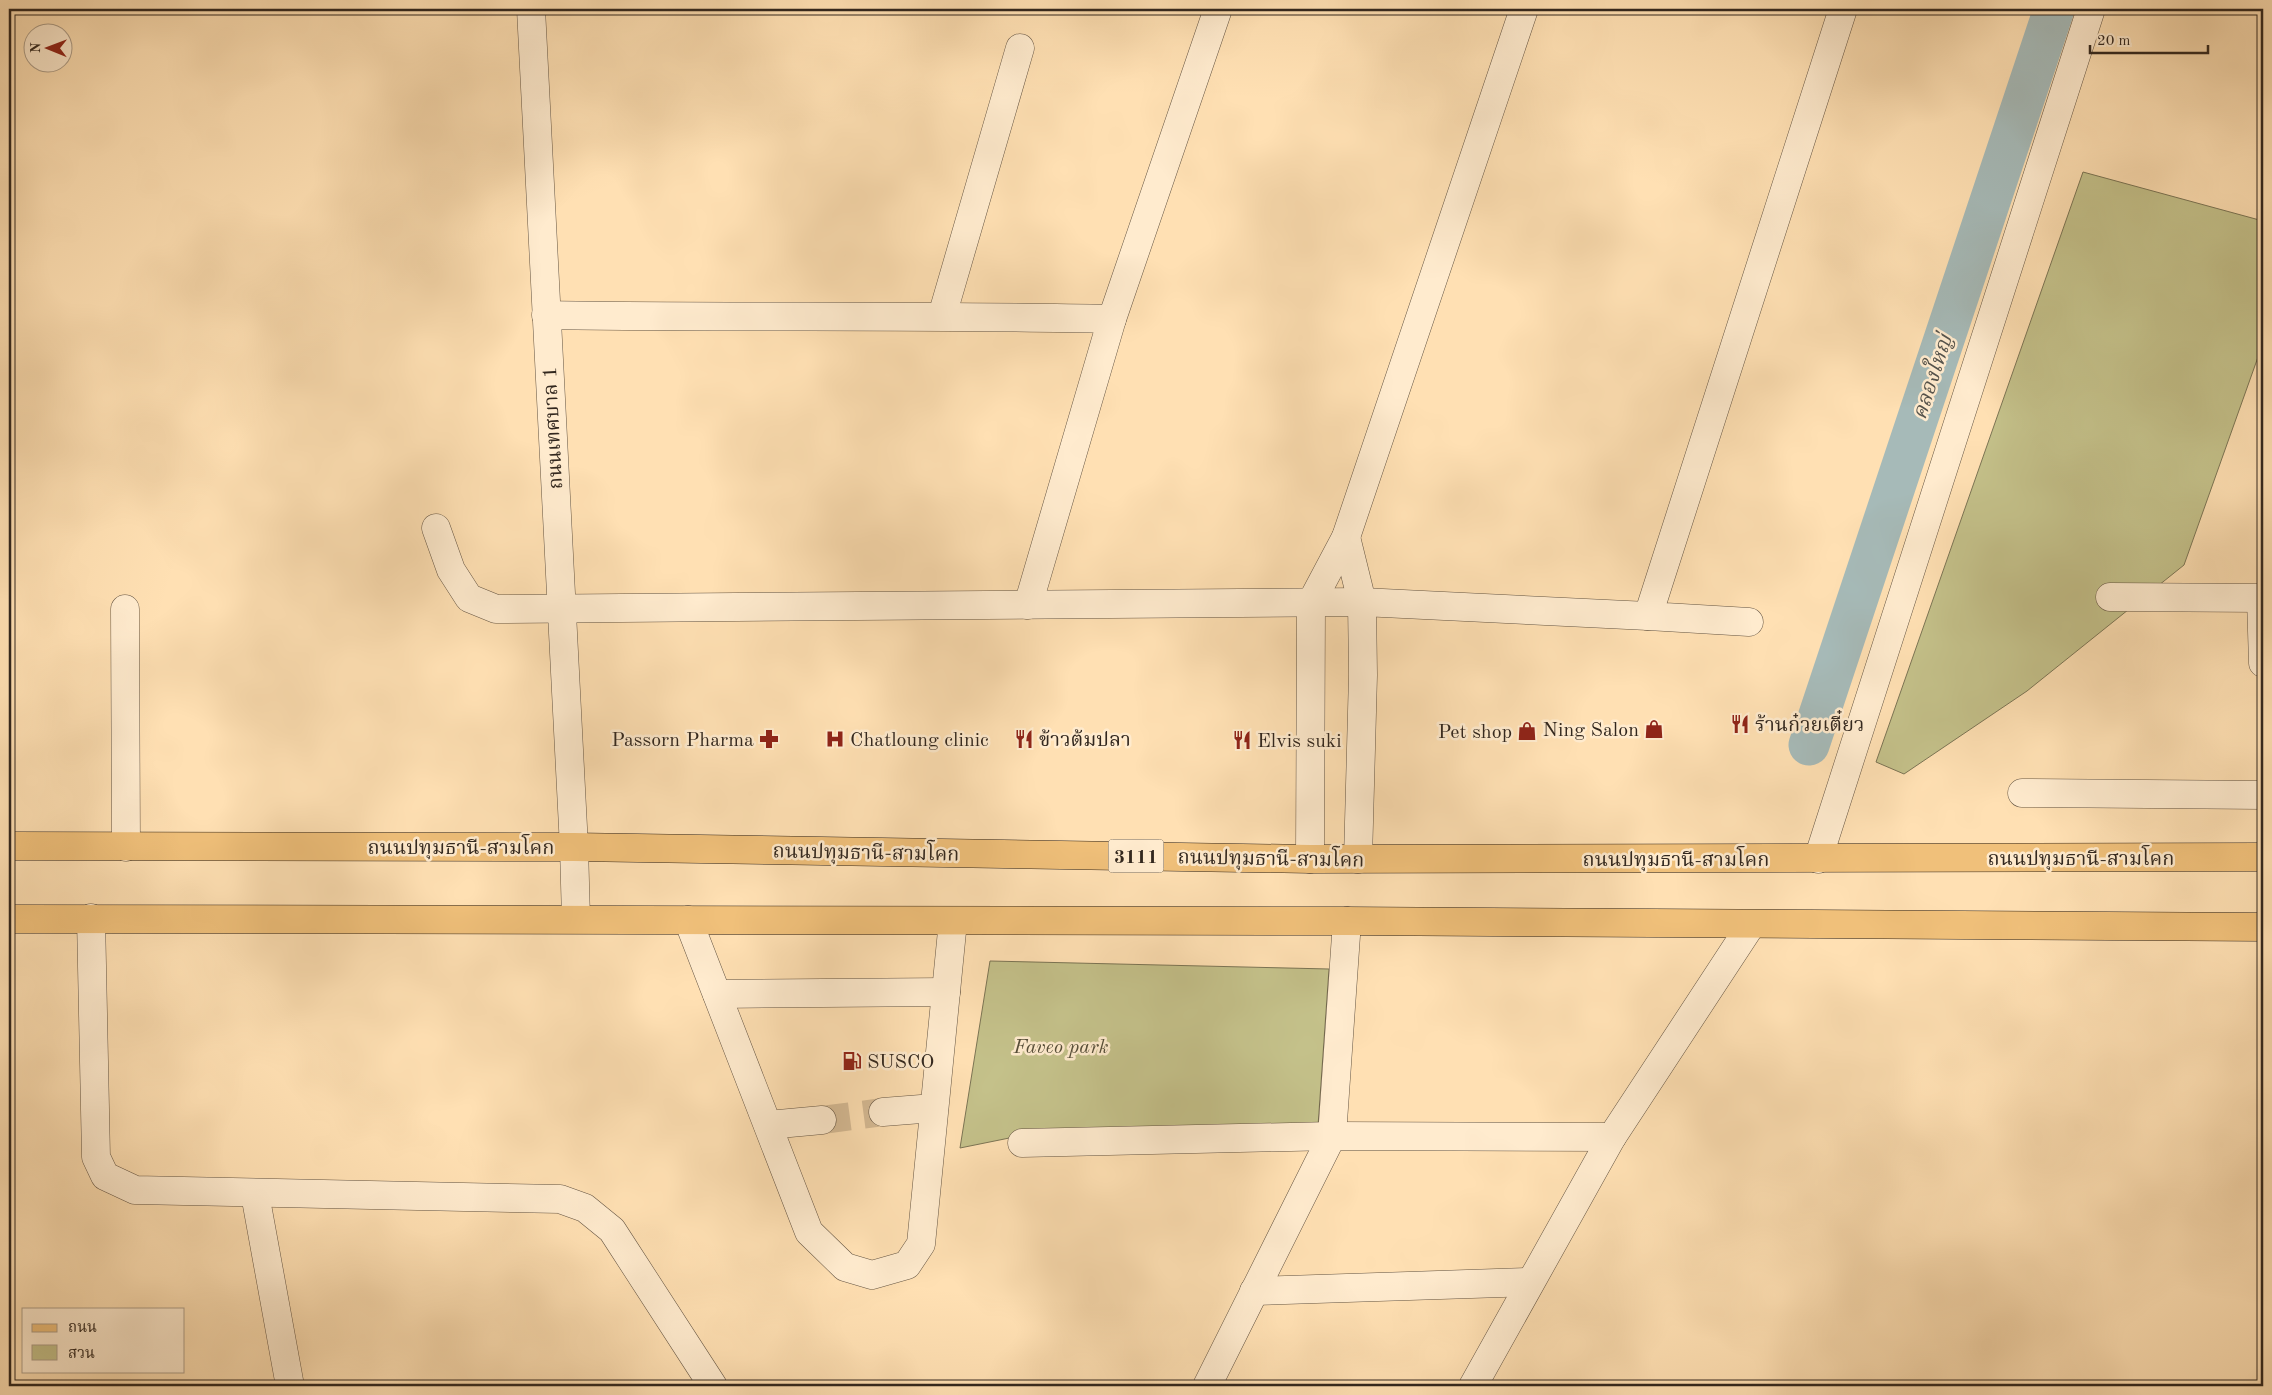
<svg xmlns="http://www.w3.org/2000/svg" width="2272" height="1395" viewBox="0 0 2272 1395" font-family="'Old Standard TT','Noto Serif Thai',serif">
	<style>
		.green { fill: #c4c18a; stroke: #7b7454 }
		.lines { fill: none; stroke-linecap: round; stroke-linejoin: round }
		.canal { stroke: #a6bab8; stroke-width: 41 }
		.minor-tunnel { stroke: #d6bb95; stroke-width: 28; stroke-dasharray: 28 14; stroke-linecap: butt }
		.minor-casing { stroke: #655543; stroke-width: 29 }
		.major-casing { stroke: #32271e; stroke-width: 29 }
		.minor { stroke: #ffebce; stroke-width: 28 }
		.major { stroke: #f0c07a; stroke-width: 28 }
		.labels { text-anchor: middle; stroke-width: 5; stroke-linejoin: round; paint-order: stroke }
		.shield { fill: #ffebce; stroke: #706253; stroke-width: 1 }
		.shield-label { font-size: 19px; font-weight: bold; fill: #32271e }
		.street-label { font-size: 20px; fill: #32271e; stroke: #ffebce }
		.poi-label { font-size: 20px; fill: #32271e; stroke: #ffebce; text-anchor: start }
		.park-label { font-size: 20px; font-style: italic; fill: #564e39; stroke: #ffebce }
		.water-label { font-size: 21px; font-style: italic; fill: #55534c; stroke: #ffebce }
	</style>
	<rect width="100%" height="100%" fill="#ffe0b3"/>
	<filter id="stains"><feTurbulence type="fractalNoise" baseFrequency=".004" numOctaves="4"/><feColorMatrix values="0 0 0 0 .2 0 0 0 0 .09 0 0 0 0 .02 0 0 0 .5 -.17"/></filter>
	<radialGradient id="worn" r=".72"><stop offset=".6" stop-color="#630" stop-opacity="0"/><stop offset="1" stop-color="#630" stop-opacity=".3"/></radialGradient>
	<g class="green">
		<path d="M2083,172L2263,221V343L2184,565L2027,691L1904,774L1876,762Z"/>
		<path d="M990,961L1329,969L1318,1126L1039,1132L960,1148Z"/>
	</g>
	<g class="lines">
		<path class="canal" d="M1809,745L2054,9"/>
		<path class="minor-tunnel" d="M822,1120L883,1112"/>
		<g class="minor-casing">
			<g id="minor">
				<path d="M531,9L574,847L576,919"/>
				<path d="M546,315C735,318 923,315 1112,319"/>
				<path d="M942,316L1020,48"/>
				<path d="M436,528L451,570L469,598L496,609L1362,602L1648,616"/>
				<path d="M1346,537L1362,602L1363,675L1358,859"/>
				<path d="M2110,597L2263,598"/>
				<path d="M2261,598L2263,663"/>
				<path d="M1028,605L1112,319L1218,9"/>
				<path d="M125,609L126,847"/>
				<path d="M1749,622L1648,616L1843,9"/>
				<path d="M2022,793L2263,795"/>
				<path d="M1310,859L1311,603L1346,537L1524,9"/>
				<path d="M1818,859L2091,9"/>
				<path d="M91,918L96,1157L105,1176L135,1190L560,1199L585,1208L612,1230L713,1386"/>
				<path d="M688,920L809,1232L845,1267L872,1275L907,1265L921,1244L953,921"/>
				<path d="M717,994L946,992"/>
				<path d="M883,1112L934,1108"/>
				<path d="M768,1125L822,1120"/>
				<path d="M1022,1143L1332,1136L1612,1137"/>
				<path d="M255,1194L290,1386"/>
				<path d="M1254,1291L1530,1282"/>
				<path d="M1207,1386L1332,1136L1347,921"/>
				<path d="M1473,1386L1612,1137L1751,925"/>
			</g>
		</g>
		<g class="major-casing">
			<g id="major">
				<path d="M9,846L574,847L1310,859L2263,857"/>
				<path d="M9,919L1347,921L2263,927"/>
			</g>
		</g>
		<use href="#minor" class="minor"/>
		<use href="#major" class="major"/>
	</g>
	<defs>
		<g id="restaurant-bare" transform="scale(1.5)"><path d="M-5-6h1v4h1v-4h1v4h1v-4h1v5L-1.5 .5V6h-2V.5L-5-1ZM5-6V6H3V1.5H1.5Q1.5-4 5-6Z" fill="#8f2418" stroke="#ffebce" stroke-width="2.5" paint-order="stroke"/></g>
		<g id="shop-bare" transform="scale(1.5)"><path d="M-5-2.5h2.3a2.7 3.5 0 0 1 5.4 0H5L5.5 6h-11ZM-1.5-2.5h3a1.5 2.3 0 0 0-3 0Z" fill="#8f2418" stroke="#ffebce" stroke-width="2.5" paint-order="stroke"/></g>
		<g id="pharmacy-bare" transform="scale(1.5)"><path d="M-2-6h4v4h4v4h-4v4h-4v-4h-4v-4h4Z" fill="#8f2418" stroke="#ffebce" stroke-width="2.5" paint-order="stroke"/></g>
		<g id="hospital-bare" transform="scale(1.5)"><path d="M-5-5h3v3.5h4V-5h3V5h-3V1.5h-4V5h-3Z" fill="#8f2418" stroke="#ffebce" stroke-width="2.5" paint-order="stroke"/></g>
		<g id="fuel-bare" transform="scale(1.5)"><path d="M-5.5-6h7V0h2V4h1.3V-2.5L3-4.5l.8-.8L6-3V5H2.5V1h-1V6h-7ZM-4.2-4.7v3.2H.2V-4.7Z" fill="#8f2418" stroke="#ffebce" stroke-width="2.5" paint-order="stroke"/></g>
	</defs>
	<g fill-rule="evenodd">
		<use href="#restaurant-bare" x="1740" y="724"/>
		<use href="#shop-bare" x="1654" y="729"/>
		<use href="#shop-bare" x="1527" y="731"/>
		<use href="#pharmacy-bare" x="769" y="739"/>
		<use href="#hospital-bare" x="835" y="739"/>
		<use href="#restaurant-bare" x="1024" y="739"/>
		<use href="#restaurant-bare" x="1242" y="740"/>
		<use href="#fuel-bare" x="852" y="1061"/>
	</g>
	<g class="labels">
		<rect class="shield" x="1108.5" y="839.5" width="55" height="33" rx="4"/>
		<g class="shield-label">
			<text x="1136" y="863">3111</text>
		</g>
		<g class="street-label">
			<text transform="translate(552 428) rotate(-93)" y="7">ถนนเทศบาล 1</text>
			<text x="461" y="854">ถนนปทุมธานี-สามโคก</text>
			<text transform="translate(866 852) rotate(1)" y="7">ถนนปทุมธานี-สามโคก</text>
			<text transform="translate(1271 858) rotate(1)" y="7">ถนนปทุมธานี-สามโคก</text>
			<text x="2081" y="865">ถนนปทุมธานี-สามโคก</text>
			<text x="1676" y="866">ถนนปทุมธานี-สามโคก</text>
		</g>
		<g class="poi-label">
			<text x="1755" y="731">ร้านก๋วยเตี๋ยว</text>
			<text x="1639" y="736" text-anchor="end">Ning Salon</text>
			<text x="1512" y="738" text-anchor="end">Pet shop</text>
			<text x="754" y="746" text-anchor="end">Passorn Pharma</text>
			<text x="850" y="746">Chatloung clinic</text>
			<text x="1039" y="746">ข้าวต้มปลา</text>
			<text x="1257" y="747">Elvis suki</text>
			<text x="867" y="1068">SUSCO</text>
		</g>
		<g class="park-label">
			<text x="1061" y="1053">Faveo park</text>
		</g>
		<g class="water-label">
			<text transform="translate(1932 377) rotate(-72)" y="7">คลองใหญ่</text>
		</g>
	</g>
	<rect width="2272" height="1395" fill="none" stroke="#ffe0b3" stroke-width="30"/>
	<rect x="10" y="10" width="2252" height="1375" fill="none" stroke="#32271e" stroke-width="2.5"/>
	<rect x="15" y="15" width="2242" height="1365" fill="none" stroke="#32271e"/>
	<rect x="22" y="1308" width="162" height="65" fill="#ffebce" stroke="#ad9d88"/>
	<rect x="32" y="1324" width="25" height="8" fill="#f0c07a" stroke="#ad9d88"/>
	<text x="68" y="1332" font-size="15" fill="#32271e">ถนน</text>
	<rect x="32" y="1345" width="25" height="15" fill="#c4c18a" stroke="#ad9d88"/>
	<text x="68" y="1358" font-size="15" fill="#32271e">สวน</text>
	<g transform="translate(48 48) rotate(271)"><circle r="24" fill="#ffebce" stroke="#ad9d88"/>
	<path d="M0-4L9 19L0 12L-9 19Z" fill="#8f2418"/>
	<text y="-8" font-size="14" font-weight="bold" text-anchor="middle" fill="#32271e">N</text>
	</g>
	<path d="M2090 45v8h118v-8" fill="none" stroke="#32271e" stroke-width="2.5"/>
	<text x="2097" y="45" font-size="15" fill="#32271e" stroke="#ffebce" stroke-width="4" paint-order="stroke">20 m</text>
	<rect width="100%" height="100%" filter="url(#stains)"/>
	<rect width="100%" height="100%" fill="url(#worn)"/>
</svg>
